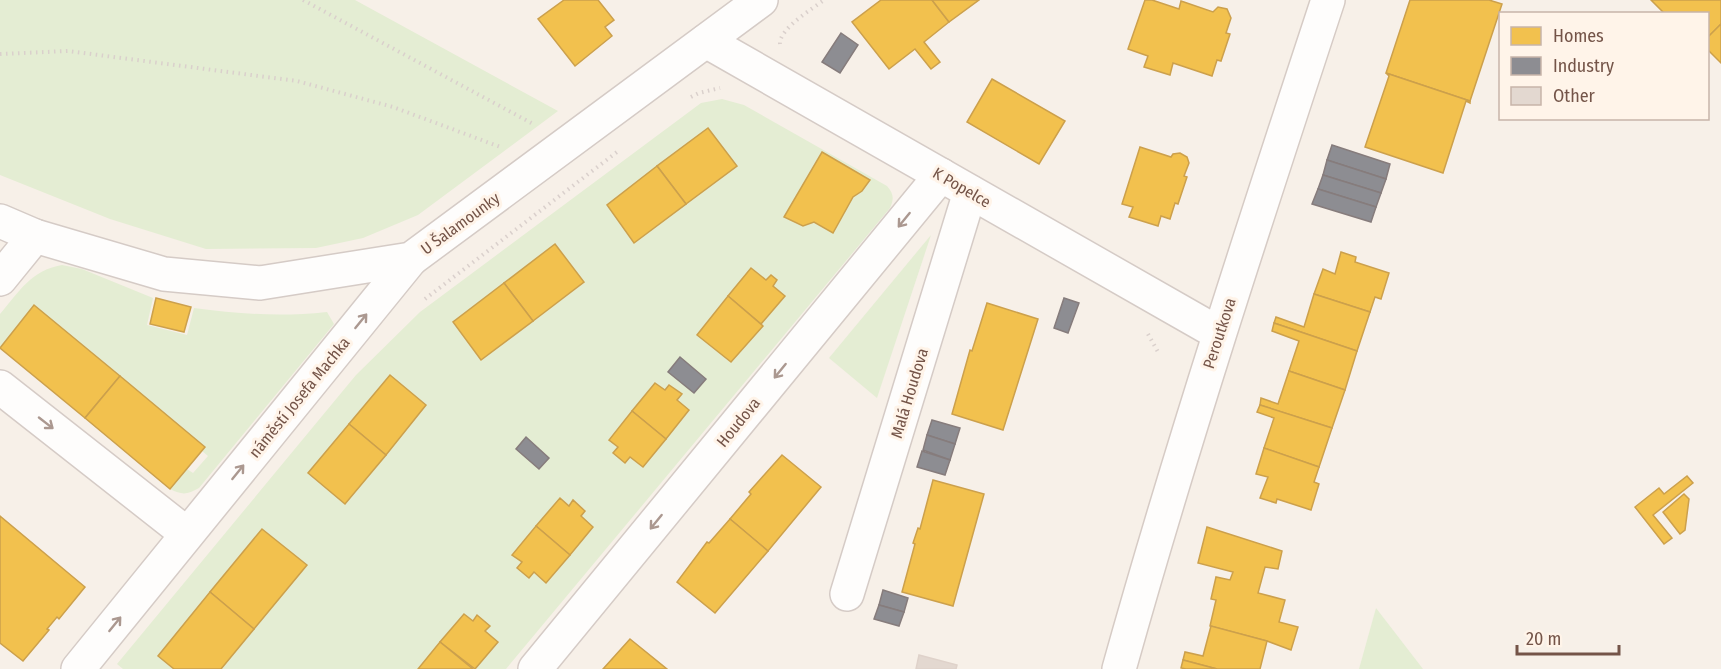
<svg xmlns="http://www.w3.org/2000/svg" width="1721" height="669" viewBox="0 0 1721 669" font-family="'Fira Sans Condensed',sans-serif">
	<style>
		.green { fill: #e4edd3; fill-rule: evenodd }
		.homes { fill: #f2c14e; stroke: #cca04c; stroke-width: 1.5 }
		.industry { fill: #8d8d92; stroke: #867c7c; stroke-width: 1.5 }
		.building { fill: #e3d8d0; stroke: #dfd2ca; stroke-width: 1.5 }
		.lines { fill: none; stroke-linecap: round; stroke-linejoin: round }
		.street-casing { stroke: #d5cbc6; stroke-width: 36 }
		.secondary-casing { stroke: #d6cbc5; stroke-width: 36 }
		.path { stroke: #dad0cc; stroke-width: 4; stroke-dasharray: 1.5 4.5; stroke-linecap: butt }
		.street { stroke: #fefdfc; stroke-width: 33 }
		.secondary { stroke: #fefdfc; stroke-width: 33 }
		.oneway { stroke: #ab9890 }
		.labels { text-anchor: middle; stroke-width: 6; stroke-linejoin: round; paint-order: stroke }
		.street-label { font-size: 16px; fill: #745448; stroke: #fff4e9 }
	</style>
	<rect width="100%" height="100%" fill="#f7f0e8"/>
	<g class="green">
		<path d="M0,0H355L558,111L418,215L363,238L316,248L206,249L110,219L0,175Z"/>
		<path d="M722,99L744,105L887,186C894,194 894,199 890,208L506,669H475L498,642L485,631L490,626L478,616L473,621L464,614L418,669H221L306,566L262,529L227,570L228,571L158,656L174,669H123L117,664L356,375L420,312L701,103ZM708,128L736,166H657ZM822,152L870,180L862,191L853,197L833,232L814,222L803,226L785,216ZM555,244L584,283L481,360L453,322ZM751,268L766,280L771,275L777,280L773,286L784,296L761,324L762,326L730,362L698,334ZM680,357L706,379L694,393L668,371ZM390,375L426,405L345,504L308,473ZM655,383L665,390L670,385L681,394L677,400L689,411L643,467L630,457L625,463L618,447L609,439ZM526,437L549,458L539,469L516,449ZM560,498L569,506L574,500L585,510L581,516L593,527L546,582L534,572L529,578L517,568L522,562L512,554Z"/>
		<path d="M931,235L877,398L829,358Z"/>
		<path d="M62,265L82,269L153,298L147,325L187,335L194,308C241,314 280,317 327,312L334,324L199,488C187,495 182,495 170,489L187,469L193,473L208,456L202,451L205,447L34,306L0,348V314C19,292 31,270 62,265Z"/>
		<path d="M1376,608L1423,669H1359Z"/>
	</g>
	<g class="homes">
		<path d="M564,0H598L614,20L605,27L612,36L575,66L538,19Z"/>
		<path d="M881,0H932L949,22L924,42L940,62L931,69L915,49L889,69L852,22Z"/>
		<path d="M932,0H979L949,22Z"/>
		<path d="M1145,0H1152L1179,9L1181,1L1213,12L1218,7L1227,9L1231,18L1226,33L1230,34L1221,61L1217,60L1212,76L1173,63L1170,75L1144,67L1148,56L1128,49Z"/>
		<path d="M1410,0H1489L1502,4L1470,101L1386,73Z"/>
		<path d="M1651,0H1721V24L1708,37V14H1665Z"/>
		<path d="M1721,24V63L1708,50V37Z"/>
		<path d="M1386,73L1470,101V103L1466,101L1443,173L1365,147L1389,76Z"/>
		<path d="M992,79L1065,121L1039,164L967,122Z"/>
		<path d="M708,128L737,166L686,204L657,166Z"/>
		<path d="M1140,147L1171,157L1173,154L1180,153L1187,157L1189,163L1184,176L1187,177L1178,204L1175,203L1170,219L1161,216L1158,226L1129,217L1133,207L1122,204Z"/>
		<path d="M822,152L870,180L862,191L853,197L833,233L814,222L803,226L784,217Z"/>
		<path d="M657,166L686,204L634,243L607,205Z"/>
		<path d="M555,244L584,282L533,321L504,283Z"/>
		<path d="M1341,252L1356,257L1355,262L1389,273L1381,299L1375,297L1370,312L1314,294L1323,269L1335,274Z"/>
		<path d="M751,268L766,280L771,275L777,280L773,286L785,296L761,324L728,296Z"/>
		<path d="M504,283L533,321L481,360L453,322Z"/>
		<path d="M1314,294L1370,312L1357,351L1274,323L1276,317L1304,327Z"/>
		<path d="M728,296L763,326L731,362L697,335Z"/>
		<path d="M156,298L191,307L184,332L150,324Z"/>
		<path d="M987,303L1038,319L1003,430L952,414L970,350L972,351Z"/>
		<path d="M34,305L120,376L85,418L0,348Z"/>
		<path d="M1274,323L1357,351L1345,390L1289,371L1299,341L1272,331Z"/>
		<path d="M1289,371L1345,390L1332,428L1260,405L1261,398L1278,404Z"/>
		<path d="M390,375L426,405L386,455L349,424Z"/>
		<path d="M120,376L205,447L170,489L85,418Z"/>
		<path d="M655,383L665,390L669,385L682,394L677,400L689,410L666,439L632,411Z"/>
		<path d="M1260,405L1332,428L1319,467L1264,448L1274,418L1257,412Z"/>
		<path d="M632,411L666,439L643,467L630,457L625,463L613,453L618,447L609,440Z"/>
		<path d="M349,424L386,455L345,504L308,473Z"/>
		<path d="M1264,448L1319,467L1314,482L1319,484L1311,510L1277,499L1276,503L1260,498L1268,477L1256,474Z"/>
		<path d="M782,455L821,487L768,551L730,519L751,494L749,492Z"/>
		<path d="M1687,476L1693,483L1653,515L1672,538L1664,544L1635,507L1659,488L1664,494Z"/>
		<path d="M933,480L984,494L953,606L902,592L915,544L913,543L918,528L920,529Z"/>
		<path d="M1684,494L1689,499L1685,530L1680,534L1663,512Z"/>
		<path d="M560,498L569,506L573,500L585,511L581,516L593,527L570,555L536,526Z"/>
		<path d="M0,516L85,587L59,619L57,617L47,629L49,630L23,661L0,643Z"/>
		<path d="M730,519L768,551L715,613L677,582L707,542L709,543Z"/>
		<path d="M536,526L570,555L546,583L534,572L529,578L517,568L522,562L512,555Z"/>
		<path d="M1207,527L1282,551L1278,569L1265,567L1258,593L1285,600L1279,622L1298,627L1291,650L1267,641L1210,626L1216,600L1211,599L1216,577L1230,580L1233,572L1198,563Z"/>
		<path d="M262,529L307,565L254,629L210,592Z"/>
		<path d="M210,592L254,629L221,669H174L158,656Z"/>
		<path d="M464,614L473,621L477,615L490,626L485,631L498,642L475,669L440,642Z"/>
		<path d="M1211,626L1267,641L1260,669H1217L1183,660L1185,652L1203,656Z"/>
		<path d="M630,639L667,669H603Z"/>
		<path d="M440,642L473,669H418Z"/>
		<path d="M1183,660L1217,669H1186L1181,668Z"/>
	</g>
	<g class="industry">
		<path d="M841,33L858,45L840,73L822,62Z"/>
		<path d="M1332,145L1390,164L1386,179L1327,160Z"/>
		<path d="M1327,160L1386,179L1381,193L1323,175Z"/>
		<path d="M1323,175L1381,193L1376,207L1318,189Z"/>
		<path d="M1318,189L1376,207L1371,222L1312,204Z"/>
		<path d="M1064,298L1079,303L1068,333L1054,328Z"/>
		<path d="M680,357L706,379L694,393L668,372Z"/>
		<path d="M932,420L960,428L955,444L927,435Z"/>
		<path d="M927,435L955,444L950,460L923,450Z"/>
		<path d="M526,437L549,458L539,469L516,449Z"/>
		<path d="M922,451L950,460L945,475L917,467Z"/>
		<path d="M883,590L908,598L904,612L879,605Z"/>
		<path d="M879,605L904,612L899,626L874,619Z"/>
	</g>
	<path class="building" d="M919,655L957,665L956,669H916Z"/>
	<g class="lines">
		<g class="street-casing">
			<g id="street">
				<path d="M706,41L1218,333"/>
				<path d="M0,221L35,236L164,274L260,283L411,259L761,0"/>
				<path d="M0,279L35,236"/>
				<path d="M0,387L187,534"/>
				<path d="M847,594L970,192"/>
				<path d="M78,669L411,259"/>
				<path d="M535,669L941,175"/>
			</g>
		</g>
		<g class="secondary-casing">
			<path id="secondary" d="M1119,669C1182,444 1255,222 1328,0"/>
		</g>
		<g class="path">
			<path d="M303,0L535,125"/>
			<path d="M780,44C779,29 812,9 824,0"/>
			<path d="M0,54L68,51L297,81L393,107L503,148"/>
			<path d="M691,97L699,93L720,88"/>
			<path d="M425,299L617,152"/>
			<path d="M1148,334L1158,352"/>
		</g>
		<use href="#street" class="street"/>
		<use href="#secondary" class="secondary"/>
	</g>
	<defs><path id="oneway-shaft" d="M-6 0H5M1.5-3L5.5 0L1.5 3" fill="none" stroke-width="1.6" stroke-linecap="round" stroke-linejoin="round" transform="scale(1.5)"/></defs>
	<g class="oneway">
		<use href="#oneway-shaft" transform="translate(904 220) rotate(129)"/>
		<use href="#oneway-shaft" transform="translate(361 321) rotate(-51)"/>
		<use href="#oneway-shaft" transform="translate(780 371) rotate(129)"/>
		<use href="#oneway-shaft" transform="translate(46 423) rotate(38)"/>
		<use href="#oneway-shaft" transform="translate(238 472) rotate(-51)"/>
		<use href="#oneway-shaft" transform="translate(656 522) rotate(129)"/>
		<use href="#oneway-shaft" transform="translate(115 624) rotate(-51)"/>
	</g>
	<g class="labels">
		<g class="street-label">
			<text transform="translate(962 187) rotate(30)" y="6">K Popelce</text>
			<text transform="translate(460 223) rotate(-36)" y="6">U Šalamounky</text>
			<text transform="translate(1219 333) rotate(-72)" y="6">Peroutkova</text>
			<text transform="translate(909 393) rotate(-73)" y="6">Malá Houdova</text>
			<text transform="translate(299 397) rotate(-51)" y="6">náměstí Josefa Machka</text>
			<text transform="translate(738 422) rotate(-51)" y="6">Houdova</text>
		</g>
	</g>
	<rect x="1499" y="12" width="210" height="108" fill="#fff4e9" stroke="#c7b4a9" stroke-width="1.5"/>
	<rect x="1511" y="27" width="30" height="18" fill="#f2c14e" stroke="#c7b4a9" stroke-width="1.5"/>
	<text x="1553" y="42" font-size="18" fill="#745448">Homes</text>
	<rect x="1511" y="57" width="30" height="18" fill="#8d8d92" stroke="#c7b4a9" stroke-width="1.5"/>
	<text x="1553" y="72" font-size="18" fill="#745448">Industry</text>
	<rect x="1511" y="87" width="30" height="18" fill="#e3d8d0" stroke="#c7b4a9" stroke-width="1.5"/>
	<text x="1553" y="102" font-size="18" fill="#745448">Other</text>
	<path d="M1517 645v9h102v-9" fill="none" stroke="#745448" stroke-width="3"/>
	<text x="1526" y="645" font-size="18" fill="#745448" stroke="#fff4e9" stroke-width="4.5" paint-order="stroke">20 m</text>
</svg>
